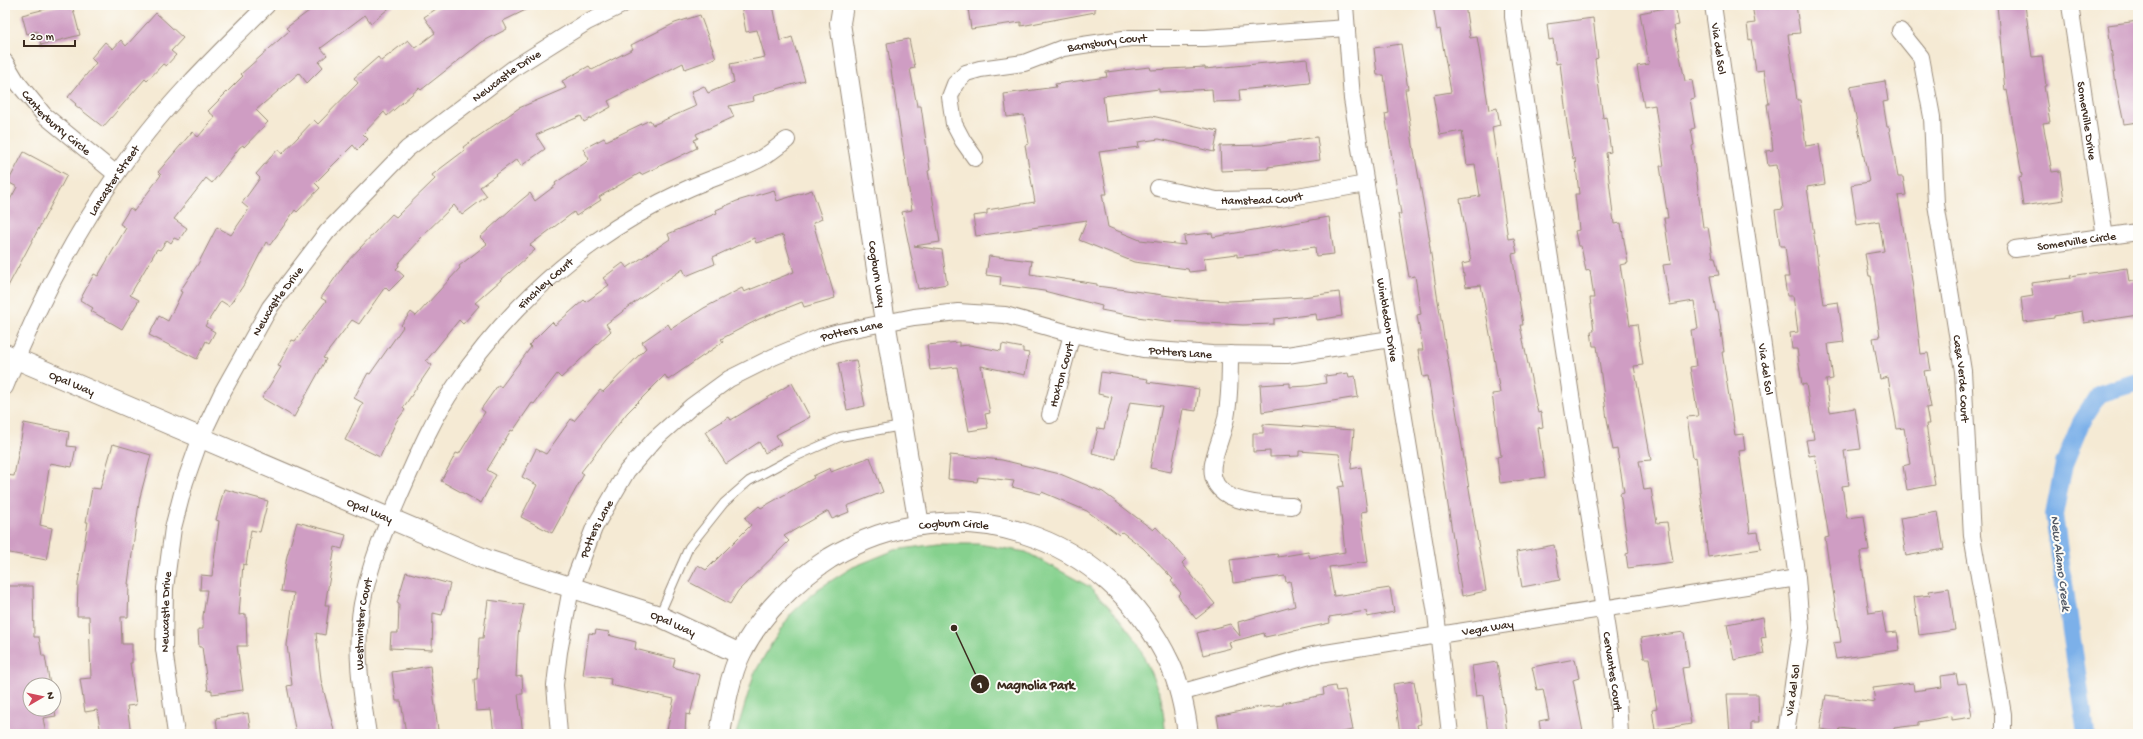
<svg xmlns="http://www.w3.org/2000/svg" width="2143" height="739" viewBox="0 0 2143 739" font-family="'Gochi Hand',sans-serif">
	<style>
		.green { fill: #86d18e; stroke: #607e56 }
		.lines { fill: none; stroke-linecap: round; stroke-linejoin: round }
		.canal { stroke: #7cb0e9; stroke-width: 18 }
		.building { fill: #cf9dc3 }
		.service-casing { stroke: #988a79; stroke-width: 10 }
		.minor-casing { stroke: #988a79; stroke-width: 18 }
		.tertiary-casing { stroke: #988a79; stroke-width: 22 }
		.service { stroke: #fff; stroke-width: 8 }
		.minor { stroke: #fff; stroke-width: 16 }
		.tertiary { stroke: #fff; stroke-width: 20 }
		.labels { text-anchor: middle; stroke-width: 4; stroke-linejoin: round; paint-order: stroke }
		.street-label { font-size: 12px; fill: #3b2a1e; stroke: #fdfcf7 }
		.water-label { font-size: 13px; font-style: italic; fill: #525965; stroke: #fdfcf7 }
		.leader { fill: none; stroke: #3b2a1e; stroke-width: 1.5 }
		.callout-dot { fill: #3b2a1e; stroke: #fdfcf7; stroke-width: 1.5 }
		.mark-label { font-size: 12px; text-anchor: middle; font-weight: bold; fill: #fff }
		.callout-label { font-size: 13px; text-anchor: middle; font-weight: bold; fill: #3b2a1e; stroke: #fdfcf7; stroke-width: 4; stroke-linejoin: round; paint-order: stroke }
	</style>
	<rect width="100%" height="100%" fill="#fdfcf7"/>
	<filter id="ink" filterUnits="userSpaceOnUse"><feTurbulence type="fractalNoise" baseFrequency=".025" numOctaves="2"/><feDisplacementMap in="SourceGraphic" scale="8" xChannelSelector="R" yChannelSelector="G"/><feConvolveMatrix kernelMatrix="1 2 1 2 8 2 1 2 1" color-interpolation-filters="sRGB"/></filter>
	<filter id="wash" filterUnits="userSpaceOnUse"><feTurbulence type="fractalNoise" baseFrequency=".012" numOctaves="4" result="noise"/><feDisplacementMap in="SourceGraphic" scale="16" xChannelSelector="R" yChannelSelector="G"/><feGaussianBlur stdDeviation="0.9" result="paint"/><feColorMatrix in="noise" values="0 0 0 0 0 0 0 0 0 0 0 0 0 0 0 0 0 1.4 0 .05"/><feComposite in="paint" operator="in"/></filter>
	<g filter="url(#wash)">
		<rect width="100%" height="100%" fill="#f5ead4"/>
		<path class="green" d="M937,544H978L1026,552L1090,587L1116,614L1138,643L1161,697L1166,734H736L754,674L772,643L791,614L818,589L853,567L895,550Z"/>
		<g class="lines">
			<path class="canal" d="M2086,734L2054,515L2064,464L2082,420L2099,394L2138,382"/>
		</g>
		<g id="blocks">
			<g class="building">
				<path d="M61,5H72L80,35L41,45L37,31L27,34L22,15Z"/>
				<path d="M317,5H393L371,23L365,15L321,48L327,55L319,62L323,67L307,83L299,73L256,110L268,122L244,147L243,145L240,147L212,183L206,178L174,219L187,228L179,240L174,238L171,243L167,240L160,250L157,249L130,295L139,300L122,329L91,311L93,308L80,300L94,274L98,276L126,228L120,224L130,208L134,211L161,175L158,172L192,132L198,137L215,117L208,111L243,76L241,74L289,31L286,28Z"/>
				<path d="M442,5H536L503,21L507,29L482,42L421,90L419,88L387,116L384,112L363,134L368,139L357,150L353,145L315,183L320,188L297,212L295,210L270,245L266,242L245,283L229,306L221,301L205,326L215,332L209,343L206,341L197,359L149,335L159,316L168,321L182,292L180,291L198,264L217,227L231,235L249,209L242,203L260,178L256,174L278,149L282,154L314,120L318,124L358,83L354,78L378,57L381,61L408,40L415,48L435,33L424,17Z"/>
				<path d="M741,5H773L780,41L792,37L805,81L753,96L754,101L729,106L734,117L696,134L698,138L694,140L697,148L641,175L640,173L599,197L601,200L576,216L574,212L530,245L535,250L475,303L479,306L463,324L459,320L426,361L432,365L403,408L405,410L396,422L380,457L345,440L363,403L354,398L368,373L370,374L403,327L401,325L411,312L416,316L460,268L459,266L487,244L480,237L519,202L530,193L535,201L556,185L555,183L585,163L589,159L583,149L604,138L606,141L650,120L653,125L696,106L691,92L704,86L708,93L734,82L730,64L765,57L757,30L746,32Z"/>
				<path d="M989,5H1095V12L1021,26V22L971,29L968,8Z"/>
				<path d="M1433,5H1465L1470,38L1477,37L1489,110L1497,108L1500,125L1492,127L1508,239L1514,238L1517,253L1512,254L1523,325H1520L1538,413L1541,412L1543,427L1538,428L1545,477L1500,483L1497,457L1501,456L1492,394L1500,393L1492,345L1481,285L1466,287L1462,264L1471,262L1460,199L1480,196L1475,164L1467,165L1462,131L1440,135L1433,95L1451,92L1440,29L1437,30Z"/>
				<path d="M1752,5H1796L1800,33L1788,34L1797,100H1800L1806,146L1819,144L1825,184L1807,187L1824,304L1838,302L1844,342L1828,344L1833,379L1826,380L1830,412L1855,408L1861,449L1844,451L1849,485L1842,486L1847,518L1864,516L1869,551L1860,552L1869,613L1882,611L1886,633L1897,632L1900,650L1836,659L1833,643L1841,642L1825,538L1829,537L1815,455L1809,456L1806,440L1814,439L1806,384L1802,385L1797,349H1792L1790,333L1798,332L1793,296H1787L1784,277H1789L1785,246H1780L1775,210L1783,209L1777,165L1768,166L1766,151L1773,150L1767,104H1769L1764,70L1756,71L1751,39L1749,40L1747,24L1755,23Z"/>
				<path d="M1997,5H2025L2032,57L2042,56L2046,86H2044L2050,122L2043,123L2052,172L2060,171L2064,200L2023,206L2019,177L2022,176L2007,90L2005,91Z"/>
				<path d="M1675,6L1679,25L1674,26L1685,81L1692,80L1695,98L1690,99L1695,128L1691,129L1694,145L1692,146L1703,227H1708L1713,257H1715L1719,275L1710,276L1716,311H1718L1724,352H1722L1735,435L1743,434L1745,450L1739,451L1750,533L1758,532L1761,549L1708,557L1696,457L1693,458L1687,417L1698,416L1690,367L1696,366L1691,330L1698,329L1694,301L1670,305L1663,265L1671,264L1664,218H1668L1660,166H1664L1655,105L1644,107L1637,66L1649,64L1640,13Z"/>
				<path d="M156,13L183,38L171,51L176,55L166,66L163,64L147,81L145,79L103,127L75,105L76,104L68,97L96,63L91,58L105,42L113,49L121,40L126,46Z"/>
				<path d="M700,15L716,58L685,69L683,63L608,101L611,107L584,122L581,116L536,135L545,149L521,166L517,159L480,187L487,196L462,215L454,205L419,239L420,240L398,264L399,266L396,269L404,276L389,291L385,287L359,324L352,320L323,358L326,359L294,417L262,398L281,367L278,366L292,340L295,341L326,301L321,298L344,265L392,214L396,217L435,179L432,175L465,150L463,147L519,108L566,88L562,81L589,66L592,70L633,49L631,45L675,23Z"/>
				<path d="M1593,18L1598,58L1595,59L1603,118L1606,117L1611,152L1606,153L1614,224L1621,223L1628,263L1620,265L1630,325L1637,324L1643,365L1634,366L1651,460L1639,461L1644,490L1651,489L1657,523L1667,522L1673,562L1628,568L1626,554L1629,553L1620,493L1624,492L1617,449L1613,450L1607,419L1597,346H1593L1591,331H1594L1590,298H1594L1590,270L1586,271L1581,246H1578L1575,231L1579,230L1575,194H1579L1575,158L1573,159L1567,124L1560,63L1556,64L1553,39L1549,40L1547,24Z"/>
				<path d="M2138,21V122L2124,124L2116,85L2108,25Z"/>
				<path d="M909,39L915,68L910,69L917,106H921L930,170L928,171L940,242L914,246L942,250L947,284L918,289L902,212L912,210L887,43Z"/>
				<path d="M1401,44L1408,89H1405L1413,145L1430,241H1429L1437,295L1486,591L1462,596L1428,376L1423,377L1418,350H1423L1417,315L1421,314L1415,276L1409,277L1398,214H1401L1385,114L1389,113L1384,75H1377L1374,48Z"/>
				<path d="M1307,59L1310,83L1239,90L1240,101L1213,102L1212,89L1159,92V89L1103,96L1106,122L1152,116L1218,131L1214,152L1159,139L1138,142L1139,147L1099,152L1107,194H1102L1108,227L1140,240L1185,245L1184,236L1212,233L1213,237L1329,217L1334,254L1316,256L1315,247L1237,257V254L1204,258L1206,270L1189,272L1188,269L1134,262L1079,240L1087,220L976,236L973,216L987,214V210L1035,202L1025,145L1029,144L1024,115L1007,117L1004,94L1056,87L1055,84L1107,77L1106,72L1150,67L1151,70L1205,67V69Z"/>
				<path d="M1885,81L1888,101L1883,102L1887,127H1889L1898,177H1903L1906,195L1898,196L1912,281L1921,354L1928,353L1931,370L1924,371L1931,407L1926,408L1929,424H1926L1935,485L1907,490L1903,466L1910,464L1904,428L1897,429L1888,377L1880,379L1873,338L1880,337L1871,276H1869L1865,254L1884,251L1879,221L1857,225L1851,185L1869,182L1850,87Z"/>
				<path d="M1317,137L1320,160L1268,167V169L1221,171L1220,146L1262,145Z"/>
				<path d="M24,152L67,175L5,292V209L17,187L8,182Z"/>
				<path d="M774,190L777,201L812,190L822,219L813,223L835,298L804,307L802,302L759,319L721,339L723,342L668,380L665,375L627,413L581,472L584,474L552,533L521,517L537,485L522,477L536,449L546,454L571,419L574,421L600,390L603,392L646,348L642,342L668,324L671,329L704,308L742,288L744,292L794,272L783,235L756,243L754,238L713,257L715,264L686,276L683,269L646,294L606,324L611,331L561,378L557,374L534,404L532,403L513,431L511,430L487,470L496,475L481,503L441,481L456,453L459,454L485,412L481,409L498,385L501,387L531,347L529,345L552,322L555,325L584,300L586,302L609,285L603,278L623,263L627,268L670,239L668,234L717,213L716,210L737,201Z"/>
				<path d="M989,256L1032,261L1030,274L1097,284V286L1192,299L1229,301L1303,297L1339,292L1342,316L1317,320L1316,314L1274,319V324L1243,325L1166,321L1137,317L1101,310L1102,306L1044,291L1000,285L1001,277L986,275Z"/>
				<path d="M2127,268L2129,282L2138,280V315L2084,323L2082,311L2054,316V318L2024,322L2021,298L2033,296L2031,283L2071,278L2070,276Z"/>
				<path d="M959,342V346L969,345L1001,351L1002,344L1023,348V352L1029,353L1025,375L981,366L990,413L985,414L988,428L969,431L957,367L930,370L927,345Z"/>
				<path d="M856,360L865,406L847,410L838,363Z"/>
				<path d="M1101,372L1148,379L1147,382L1199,389L1196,411L1183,409L1171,472L1150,468L1162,406L1130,402L1116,459L1092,453L1098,428L1104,429L1112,397L1098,394Z"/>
				<path d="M1348,373L1349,377L1355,376L1358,397L1262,412L1260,385L1290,383V387L1308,386L1326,383L1325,376Z"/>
				<path d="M792,383L810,417L776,435L781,444L765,453L759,442L726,464L705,432L729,417L731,420Z"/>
				<path d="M24,423L69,432L67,446L76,447L72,467L50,463L40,525L52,528L46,560L5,552V506L7,492L5,491V475L14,476Z"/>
				<path d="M1263,424L1354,430L1351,469L1361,467L1367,511L1361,512L1368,562L1329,567L1334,596L1390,588L1394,612L1367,617L1366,611L1329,617L1330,623L1265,637L1264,633L1242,639L1229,642L1231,648L1203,655L1197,633L1230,624L1240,636L1238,622L1295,606L1290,581L1286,582L1285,576L1233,583L1230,560L1277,554L1278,557L1308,552L1310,558L1345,552L1338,487L1344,486L1339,454L1299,451V456L1270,457V451L1253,452V433H1263Z"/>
				<path d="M113,444L151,455L140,497L137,517L128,584H129L128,617H121L122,644H132V663H130L136,705L127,706L131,734H101L97,710L85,712L80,679L91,678L89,616H77L78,583L88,522H86L92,488L100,489Z"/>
				<path d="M950,455L1002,460L1060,474L1103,492L1153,530L1156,527L1186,559L1182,563L1215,604L1196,619L1178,596L1181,593L1171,581L1173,579L1143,548L1122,532L1119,535L1087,511L1042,492L1041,494L1012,487L1014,481L978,477L977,482L948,479Z"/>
				<path d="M870,457L883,492L847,506L849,512L832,519L828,511L784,536L789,541L738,591L730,604L689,582L698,565L706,570L751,525L745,518L759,506L761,508L814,478L813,476L830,468L831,472Z"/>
				<path d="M224,489L268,501L260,532L251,530L246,565L243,564L239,615L246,614L247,646H237L243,690L212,694V690L208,691L202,647H199L198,629H203V616L207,590H200L201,575L212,576L219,521L216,520Z"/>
				<path d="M1938,512L1944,549L1906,556L1900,518Z"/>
				<path d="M297,522L346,535L342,549L335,547L325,605H329L325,635L316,633L321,680L335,734H296L287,686L292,685L287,645L294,593L281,591L287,556Z"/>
				<path d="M1554,545L1560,580L1522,587L1516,552Z"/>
				<path d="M406,572L450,584L442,615L433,613L432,650L390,648L391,633H398L399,604L397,603Z"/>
				<path d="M5,586H33L34,637H39L42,656H45L50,685H30V709H54V707L56,716L43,718L46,734H8L7,725H5Z"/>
				<path d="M1949,588L1955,630L1919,635L1914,597L1930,595L1929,591Z"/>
				<path d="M488,600L524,605L518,635L516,677L522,676L523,694H518L523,734H494L491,710L476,711L474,679H477L479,638H483Z"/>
				<path d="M1763,617L1766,637L1761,638L1764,654L1734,660L1727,624Z"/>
				<path d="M596,630L609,632L608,635L636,642L635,649L675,659L673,667L700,675L690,715L686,714L685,734H666L674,699L610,685L611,679L583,675L589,633L595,634Z"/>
				<path d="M1684,632L1689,667L1682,668L1691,724L1655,730L1652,710L1657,709L1649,658H1644L1641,638Z"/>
				<path d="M1575,659L1579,678L1573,680L1583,732L1541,734L1539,721L1549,719L1543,689L1537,690L1532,667Z"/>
				<path d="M1497,662L1504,707L1507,734H1488L1483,695L1476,696L1472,666Z"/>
				<path d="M430,666L438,730L406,734L401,701H396L392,672Z"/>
				<path d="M1956,674L1958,684L1966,683L1972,717L1952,720V716L1918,722V725L1894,728V732L1883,734L1840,728L1839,732L1820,729L1826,695L1875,702L1873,688L1913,683L1914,691L1942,687L1941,676Z"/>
				<path d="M1414,681L1421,724L1417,725L1419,734H1400L1393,684Z"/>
				<path d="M1335,686L1336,691L1345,690L1353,730L1332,734H1220L1217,716L1255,708L1283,705V703L1324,695L1323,688Z"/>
				<path d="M1727,694H1758L1759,722H1751V734H1730Z"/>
				<path d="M248,713L251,734H218L216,718Z"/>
			</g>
		</g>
	</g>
	<g filter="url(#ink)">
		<use href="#blocks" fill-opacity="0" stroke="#988a79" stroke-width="1"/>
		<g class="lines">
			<g class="service-casing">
				<path id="service" d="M659,616L689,547L724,503L749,481L790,459L840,437L902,426"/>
			</g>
			<g class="minor-casing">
				<g id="minor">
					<path id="s1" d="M1345,5L1352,99L1436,614L1450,734"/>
					<path id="s2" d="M1513,5V17L1618,702L1620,734"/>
					<path id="s3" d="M1713,5L1797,578L1801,628L1786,734"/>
					<path id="s4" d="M2070,5L2105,237"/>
					<path id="s5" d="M1900,31L1921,57L1932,117L1936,204L1963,371L1972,536L2003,714V734"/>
					<path id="s6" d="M5,62L17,82L44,115L116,174"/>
					<path id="s7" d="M975,158L963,141L954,124L950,97L955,84L966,73L980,69L1024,63L1063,48L1130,38H1205L1347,28"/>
					<path id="s8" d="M1158,188L1217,200L1280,199L1366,184"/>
					<path id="s9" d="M2015,249L2138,232"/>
					<path d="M1230,354C1230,373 1230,393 1227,412C1225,429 1218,443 1214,459C1202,505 1264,505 1292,506"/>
					<path id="s10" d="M5,387C33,315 72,239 116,175C158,112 213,58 267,5"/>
					<path id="s11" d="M1050,415L1072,334"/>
					<path id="s12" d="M1180,693L1313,655L1797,578"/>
					<path id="s13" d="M176,734L164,649L165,588L173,528L185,482L201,437L223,391L270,307L327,232L407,149L514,68L587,22L622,5"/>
					<path id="s14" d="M368,734C361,691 354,648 362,604C369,567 383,534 398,499C415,461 431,421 455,386C492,331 541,280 595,242C623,222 653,205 685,190C709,179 734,172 758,160C768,155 778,146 787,140"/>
					<path id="s15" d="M559,734L555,685L559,652L571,588L594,528L627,471L655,439L692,406L729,379L773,357L821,337L839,332L914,317L958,312L1005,315L1072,334L1143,349L1212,354L1287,355L1391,339"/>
				</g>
			</g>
			<g class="tertiary-casing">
				<g id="tertiary">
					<path id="s16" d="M843,5L840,23L882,303L919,525"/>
					<path id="s17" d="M5,354L487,560L659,616L740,654"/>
					<path id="s18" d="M720,734C723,713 731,672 741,653C760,615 794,581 830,558C955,482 1109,533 1170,664C1180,686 1185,710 1188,734"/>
				</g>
			</g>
			<use href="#service" class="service"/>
			<use href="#minor" class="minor"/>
			<use href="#tertiary" class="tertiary"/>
		</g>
	</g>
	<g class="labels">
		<g class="street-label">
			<text dy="4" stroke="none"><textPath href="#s7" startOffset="242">Barnsbury Court</textPath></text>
			<text dy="4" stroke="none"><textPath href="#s3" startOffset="44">Via del Sol</textPath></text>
			<text dy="4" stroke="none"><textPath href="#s13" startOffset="783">Newcastle Drive</textPath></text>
			<text dy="4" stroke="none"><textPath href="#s4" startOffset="117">Somerville Drive</textPath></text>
			<text dy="4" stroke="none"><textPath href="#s6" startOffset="80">Canterburry Circle</textPath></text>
			<text dy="4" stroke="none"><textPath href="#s10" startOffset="234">Lancaster Street</textPath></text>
			<text dy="4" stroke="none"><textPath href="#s8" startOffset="105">Hamstead Court</textPath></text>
			<text dy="4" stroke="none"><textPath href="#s9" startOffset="62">Somerville Circle</textPath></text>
			<text dy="4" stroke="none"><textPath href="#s16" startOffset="272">Cogburn Way</textPath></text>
			<text dy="4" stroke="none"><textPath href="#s14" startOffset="506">Finchley Court</textPath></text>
			<text dy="4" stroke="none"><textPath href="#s13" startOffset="459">Newcastle Drive</textPath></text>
			<text dy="4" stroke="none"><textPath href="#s1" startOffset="318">Wimbledon Drive</textPath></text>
			<text dy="4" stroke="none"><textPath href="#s15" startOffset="548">Potters Lane</textPath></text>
			<text dy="4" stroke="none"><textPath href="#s15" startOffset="883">Potters Lane</textPath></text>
			<text dy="4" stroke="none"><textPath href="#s3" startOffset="368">Via del Sol</textPath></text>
			<text dy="4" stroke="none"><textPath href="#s11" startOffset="42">Hoxton Court</textPath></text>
			<text dy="4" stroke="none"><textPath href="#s5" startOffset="358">Casa Verde Court</textPath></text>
			<text dy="4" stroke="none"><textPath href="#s17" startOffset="73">Opal Way</textPath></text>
			<text dy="4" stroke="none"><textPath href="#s17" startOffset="397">Opal Way</textPath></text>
			<text dy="4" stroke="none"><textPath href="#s18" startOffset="346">Cogburn Circle</textPath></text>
			<text dy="4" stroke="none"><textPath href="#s15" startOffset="212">Potters Lane</textPath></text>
			<text dy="4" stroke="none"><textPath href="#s13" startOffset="123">Newcastle Drive</textPath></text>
			<text dy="4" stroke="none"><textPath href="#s17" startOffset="721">Opal Way</textPath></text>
			<text dy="4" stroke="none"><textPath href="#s14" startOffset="111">Westminster Court</textPath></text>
			<text dy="4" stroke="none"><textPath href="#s12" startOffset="315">Vega Way</textPath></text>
			<text dy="4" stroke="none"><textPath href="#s2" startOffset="674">Cervantes Court</textPath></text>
			<text transform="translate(1792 690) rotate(-82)" y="4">Via del Sol</text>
		</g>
		<g class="water-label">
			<text transform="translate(2062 563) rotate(83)" y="5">New Alamo Creek</text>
		</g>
	</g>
	<path class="leader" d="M954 628L980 684"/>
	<g class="callout-dot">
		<circle cx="954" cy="628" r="4"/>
		<circle cx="980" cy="684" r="10"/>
	</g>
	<g class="mark-label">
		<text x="980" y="688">1</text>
	</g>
	<g class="callout-label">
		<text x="1036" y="689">Magnolia Park</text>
	</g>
	<rect width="2143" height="739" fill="none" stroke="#fdfcf7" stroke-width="20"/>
	<g transform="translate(42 697) rotate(81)"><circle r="19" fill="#fdfcf7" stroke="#afa8a0"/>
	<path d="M0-3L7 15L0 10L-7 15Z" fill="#d1495b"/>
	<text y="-6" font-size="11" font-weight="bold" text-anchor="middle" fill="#3b2a1e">N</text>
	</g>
	<path d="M24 40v6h51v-6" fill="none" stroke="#3b2a1e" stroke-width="2"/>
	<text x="30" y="40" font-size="12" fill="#3b2a1e" stroke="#fdfcf7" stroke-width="3" paint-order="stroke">20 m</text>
</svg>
